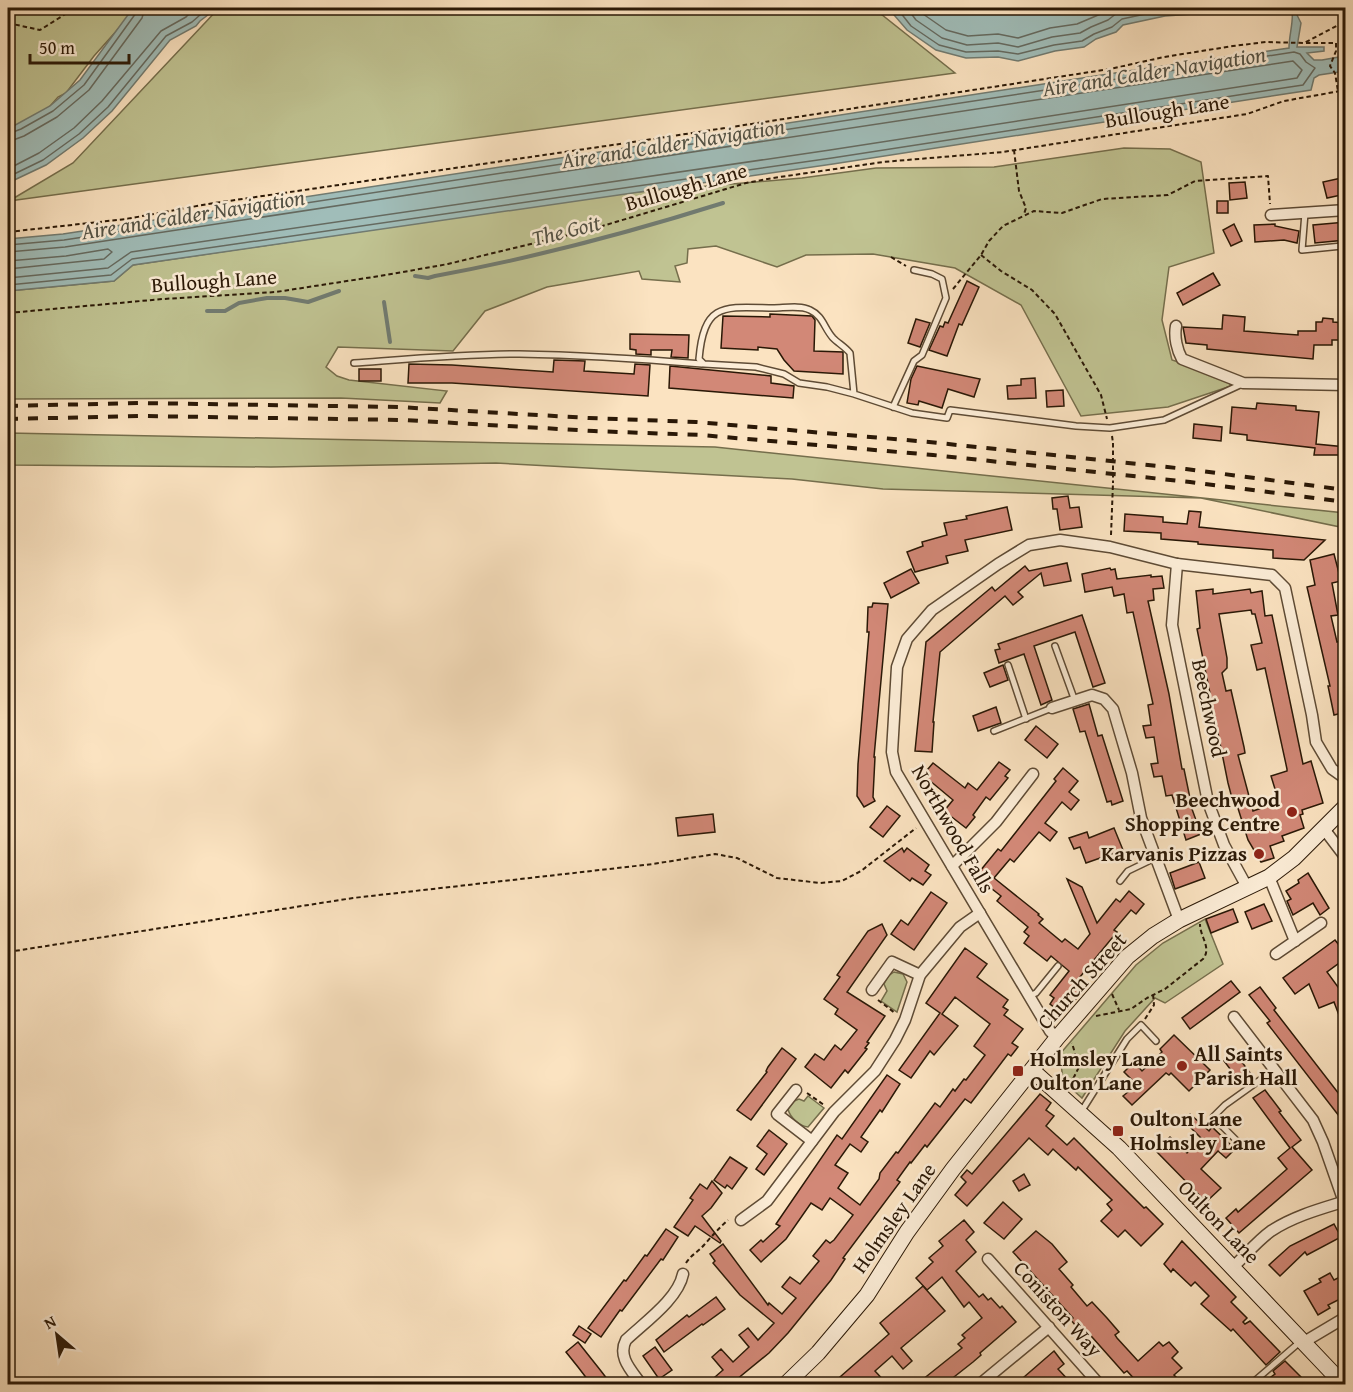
<svg xmlns="http://www.w3.org/2000/svg" width="1353" height="1392" viewBox="0 0 1353 1392" font-family="'Gentium Book Plus',serif">
	<style>
		.green { fill: #c0c392; stroke: #756e4c; stroke-width: 1.5 }
		.water { fill: #a0bdb9; stroke: #717b71; stroke-width: 1.5 }
		.lines { fill: none; stroke-linecap: round; stroke-linejoin: round }
		.shore { stroke: #656a60; stroke-width: 1.5 }
		.stream { stroke: #717b71; stroke-width: 4 }
		.building { fill: #d28877; stroke: #2a1806; stroke-width: 1.5; fill-rule: evenodd }
		.lane-casing { stroke: #5e4b35; stroke-width: 8 }
		.street-casing { stroke: #5e4b35; stroke-width: 13 }
		.secondary-casing { stroke: #2a1806; stroke-width: 17 }
		.path { stroke: #2a1806; stroke-width: 2; stroke-dasharray: 4.5 3; stroke-linecap: butt }
		.lane { stroke: #fcedd7; stroke-width: 5 }
		.street { stroke: #fcedd7; stroke-width: 10 }
		.secondary { stroke: #fcedd7; stroke-width: 15 }
		.rail { stroke: #2a1806; stroke-width: 4; stroke-dasharray: 10 10; stroke-linecap: butt }
		.path-bridge { stroke: #2a1806; stroke-width: 2; stroke-dasharray: 4.5 3; stroke-linecap: butt }
		.poi-dot { fill: #8f2418; stroke: #fcedd7; stroke-width: 2 }
		.labels { text-anchor: middle; stroke-width: 5; stroke-linejoin: round; paint-order: stroke }
		.street-label { font-size: 21px; fill: #2a1806; stroke: #fcedd7 }
		.poi-label { font-size: 21px; font-weight: bold; fill: #2a1806; stroke: #fcedd7; text-anchor: start }
		.water-label { font-size: 22px; font-style: italic; fill: #535245; stroke: #fcedd7 }
	</style>
	<rect width="100%" height="100%" fill="#fbe3c1"/>
	<filter id="stains"><feTurbulence type="fractalNoise" baseFrequency=".00333" numOctaves="4"/><feColorMatrix values="0 0 0 0 .2 0 0 0 0 .09 0 0 0 0 .02 0 0 0 .5 -.17"/></filter>
	<radialGradient id="worn" r=".72"><stop offset=".6" stop-color="#630" stop-opacity="0"/><stop offset="1" stop-color="#630" stop-opacity=".3"/></radialGradient>
	<g class="green">
		<path d="M8,8H137L94,56L66,93L58,97L36,122L8,133Z"/>
		<path d="M219,8H889L881,14L955,73L9,201L73,163Z"/>
		<path d="M1124,148L1170,149L1201,162L1214,253L1169,267L1162,320L1172,360L1226,378L1231,386L1168,407L1081,416L1021,305L955,268L873,254L806,255L777,267L716,246L688,249L687,263L675,266L680,282L642,279L639,271L547,287L485,311L453,351L338,347L326,367L337,376L349,380L447,391L440,403L341,398L8,399V291L114,281L133,265L614,194L802,178L876,168L994,167Z"/>
		<path d="M8,433L715,447L1345,513V528L1201,498L883,489L792,479L496,463L271,467L8,465Z"/>
		<path d="M1205,919L1223,964L1165,1003L1155,998L1125,1031L1082,1098L1063,1081L1060,1054L1136,965L1163,943Z"/>
		<path d="M894,972L903,974L907,982L897,1012L881,1001L887,991L884,984L888,976Z"/>
		<path d="M808,1096L824,1108L808,1127C800,1126 790,1118 788,1109L794,1101L799,1099L804,1101Z"/>
	</g>
	<g class="water">
		<path d="M133,8H217L200,21L196,26L170,40L112,111L83,138L46,165L8,183V129L50,106L80,80Z"/>
		<path d="M897,8H1239L1235,9H1220L1216,12L1201,11L1194,14L1165,16L1123,25L1116,32L1096,39L1084,47L1055,51L1018,61L998,57L966,58L936,50L907,30L894,15L893,10Z"/>
		<path d="M1292,8H1297L1296,13L1301,23L1297,47H1324V51L1307,53L1314,60H1322L1345,56V71L1319,75L1314,78L1311,90L833,164L133,265L114,281L8,291V239L63,234L1128,71L1289,48C1289,34 1294,22 1292,8Z"/>
	</g>
	<g class="lines">
		<g class="shore">
			<path d="M899,8L900,12L911,26L939,45L966,52L998,51L1018,54L1054,45L1082,41L1094,34L1112,27L1122,19L1164,10L1194,8"/>
			<path d="M907,8L916,20L942,38L967,45L998,43L1018,47L1052,37L1080,33L1091,27L1108,20L1117,13L1138,8"/>
			<path d="M917,8L923,14L946,30L968,36L998,34L1018,38L1050,28L1077,24L1103,13L1109,8"/>
			<path d="M8,134L21,129L53,111L84,85L136,13L137,8"/>
			<path d="M8,142L24,136L57,117L89,90L142,18L145,8"/>
			<path d="M8,169L39,153L74,128L102,101L161,31L186,17L195,8"/>
			<path d="M8,177L43,160L79,134L108,107L166,36L192,22L208,8"/>
			<path d="M8,245L64,240L1294,52L1300,54L1306,62L1315,68L1303,85L832,158L132,259L111,275L8,285"/>
			<path d="M8,252L65,247L1293,61L1302,70L1297,78L830,150L131,252L108,268L8,278"/>
			<path d="M8,261L66,256L108,249L112,252L104,259L8,269"/>
		</g>
		<g class="stream">
			<path d="M415,276L428,278L435,276C533,258 628,233 723,203"/>
			<path d="M384,302L390,342"/>
			<path d="M207,311H225L239,303L267,298H285L308,302L339,291"/>
		</g>
	</g>
	<g class="building">
		<path d="M1346,177V194L1327,198L1323,182Z"/>
		<path d="M1245,182L1247,198L1230,200L1229,183Z"/>
		<rect x="1217" y="201" width="11" height="12"/>
		<path d="M1346,222V240L1315,243L1313,225Z"/>
		<path d="M1234,224L1242,241L1231,246L1223,230Z"/>
		<path d="M1275,224V226L1299,231L1297,243L1284,240L1255,242L1254,225Z"/>
		<path d="M1213,273L1220,285L1183,305L1177,293Z"/>
		<path d="M967,281L979,287L962,325L959,324L947,356L929,350L940,326L943,327L945,322L948,323Z"/>
		<path d="M770,314L812,316L815,320L814,351L843,352V374L794,371L784,360L777,349L758,347V350L721,348L723,316L770,317Z"/>
		<path d="M1223,315L1245,317L1244,331L1298,335V331H1316V322H1322L1323,318L1333,319V322L1345,323L1344,340H1332V345H1314L1313,359L1207,349V345L1186,343L1183,327L1222,329Z"/>
		<path d="M916,319L930,323L920,347L908,343Z"/>
		<path d="M630,334L689,335L688,358L671,357L672,350H651V355L636,354V350L630,349Z"/>
		<path d="M554,360L585,361L584,371L634,374L635,364L650,365L648,396L452,383H408L409,364L452,365L553,372Z"/>
		<path d="M670,366L771,376V383L794,386L793,398L669,388Z"/>
		<path d="M917,366L980,379L974,397L948,389L942,408L919,401L918,405L907,403L911,379Z"/>
		<rect x="359" y="369" width="22" height="12"/>
		<path d="M1035,378L1036,398L1008,399L1007,386L1021,385V379Z"/>
		<path d="M1063,390L1064,406L1047,407L1046,391Z"/>
		<path d="M1257,403L1296,406V410L1319,412L1316,444L1346,447V455H1314L1315,448L1247,440V435L1230,433L1232,407L1256,409Z"/>
		<path d="M1194,424L1222,427L1221,441L1193,438Z"/>
		<path d="M1068,496L1070,508L1079,507L1082,527L1060,530L1057,509H1053L1052,498Z"/>
		<path d="M1007,507L1012,530L965,540L968,551L946,556L948,563L915,572L907,552L923,546L922,542L947,535L944,523L967,519L966,516Z"/>
		<path d="M1189,511L1201,512L1199,527L1325,540L1304,560L1273,558V550L1198,544V542L1161,539V533L1124,531L1125,514L1163,517V522L1187,524Z"/>
		<path d="M1334,554L1341,581L1332,583L1338,615L1331,616L1337,642L1340,641L1346,666V673L1342,674L1346,691V712L1334,715L1328,686H1330L1307,587L1315,585L1310,560Z"/>
		<path d="M1067,563L1071,581L1044,586L1041,573L1018,592L1023,597L1013,605L1005,596L940,652L933,722H934L932,752L915,751L926,642L992,587L995,591L1025,566L1029,571Z"/>
		<path d="M1110,568L1111,570L1115,569L1117,579L1151,575V577L1162,576L1164,588L1153,589L1154,600L1148,601L1169,694L1182,769H1184L1190,798H1188L1201,834L1186,840L1172,795L1166,796L1162,776L1154,777L1151,764L1158,763L1154,737L1146,738L1143,726L1151,725L1148,705L1153,704L1133,612L1127,613L1124,594L1114,596L1112,587L1085,592L1082,574Z"/>
		<path d="M911,569L919,583L891,598L884,583Z"/>
		<path d="M1213,589V594L1250,589L1251,593L1262,591L1265,616L1272,615L1303,764L1311,761L1323,803L1302,810L1303,814L1300,815L1304,828L1282,836L1284,841L1270,846L1274,858L1261,862L1248,840L1236,802H1233L1228,783L1197,629L1200,628L1196,591ZM1251,610L1252,614H1255L1262,643L1251,645L1257,670L1265,668L1287,769V771L1271,776L1279,802L1253,811L1238,755L1245,753L1244,747L1231,690L1226,691L1222,673L1227,668V658L1219,614Z"/>
		<path d="M873,603L888,604L874,757H875L873,797L875,801L864,807L857,796L858,764L869,632H867L868,607H872Z"/>
		<path d="M1082,615L1105,683L1093,687L1075,632L1034,646L1052,700L1041,705L1024,654L999,663L995,650L1000,649L998,644Z"/>
		<path d="M1003,665L1008,680L990,687L984,673Z"/>
		<path d="M1089,704L1098,736L1102,735L1123,801L1112,805L1111,801L1107,802L1085,731L1080,732L1073,709Z"/>
		<path d="M996,707L1001,723L978,731L973,716Z"/>
		<path d="M1036,726L1058,744L1047,758L1025,740Z"/>
		<path d="M999,762L1010,770L1005,776L1008,778L990,800L986,797L973,815L975,817L966,828L944,811L953,800L923,775L933,763L965,788L968,783L977,790Z"/>
		<path d="M1063,768L1078,781L1069,792L1079,800L1071,810L1062,802L1045,823L1057,832L1050,841L1039,832L1014,862L1010,859L994,878L1039,914L1038,915L1043,919L1039,923L1062,942L1065,939L1078,949L1090,934L1067,879L1082,887L1097,923L1116,899L1120,902L1129,891L1144,904L1136,914L1131,910L1114,930L1117,932L1080,977L1088,984L1068,1009L1064,1006L1059,1011L1050,1004L1054,998L1050,995L1069,971L1051,956L1047,961L1024,943L1029,936L1024,932L1028,927L997,901L1001,896L982,881L985,876L980,871L998,849L1001,851L1016,832L1056,781L1054,779Z"/>
		<path d="M887,806L900,816L883,837L870,827Z"/>
		<path d="M713,814L715,832L678,836L676,818Z"/>
		<path d="M1114,828L1123,850L1086,863L1080,847L1074,849L1069,838L1087,832L1089,838Z"/>
		<path d="M902,848L904,852L907,848L929,865L925,871L931,875L923,885L912,878L910,881L884,861Z"/>
		<path d="M1199,862L1205,878L1175,889L1170,873Z"/>
		<path d="M1308,873L1329,908L1320,915L1313,903L1293,915L1287,901L1291,899L1286,891L1299,883L1298,880Z"/>
		<path d="M931,892L947,903L914,950L891,934L901,920L908,925Z"/>
		<path d="M1264,904L1272,921L1252,929L1245,912Z"/>
		<path d="M1233,909L1238,922L1211,933L1206,919Z"/>
		<path d="M882,924L887,935L847,992L885,1016L867,1042L869,1043L865,1048L867,1049L848,1073L845,1070L831,1088L805,1067L815,1054L824,1060L835,1045L841,1050L857,1030L835,1014L838,1009L824,999L840,977L837,975L868,931Z"/>
		<path d="M1335,940L1346,954V958L1327,972L1346,998L1345,1031L1334,1002L1319,1008L1309,984L1295,994L1283,978Z"/>
		<path d="M965,948L987,964L977,977L1008,1000L1003,1007L1008,1010L1004,1015L1023,1029L1012,1043L1018,1047L1011,1056L1008,1054L971,1103L965,1099L927,1147L925,1145L911,1163L910,1162L897,1180L900,1182L843,1258L845,1259L831,1280L788,1333L769,1353L731,1384H707L723,1370L712,1357L721,1349L733,1362L749,1347L739,1335L748,1328L758,1340L774,1323L740,1295L713,1263L715,1261L710,1254L723,1244L768,1305L769,1303L782,1314L796,1298L782,1287L790,1277L800,1284L819,1261L813,1256L826,1240L830,1243L834,1240L853,1215L830,1198L822,1210L811,1203L786,1239L761,1262L750,1250L761,1240L763,1242L780,1226L776,1224L837,1135L842,1139L887,1075L900,1084L882,1112L880,1110L861,1137L868,1142L861,1152L850,1144L835,1165L848,1173L838,1188L860,1205L879,1179L880,1173L896,1152L898,1153L935,1103L940,1107L953,1089L955,1091L964,1079L966,1080L985,1055L974,1046L990,1024L955,997L942,1014L958,1026L934,1055L930,1051L911,1078L899,1070L940,1013L926,1003Z"/>
		<path d="M1231,981L1240,992L1190,1029L1182,1018Z"/>
		<path d="M1260,987L1276,1008L1274,1010L1346,1103V1125L1267,1023L1270,1021L1249,995Z"/>
		<path d="M1174,1035L1210,1070L1189,1091L1171,1073L1169,1075L1166,1073L1132,1105L1123,1096L1128,1092L1124,1087L1132,1080L1124,1072L1134,1062L1142,1071L1162,1052L1160,1049Z"/>
		<path d="M782,1048L796,1059L751,1120L737,1110L767,1072L766,1071L768,1067Z"/>
		<path d="M1235,1053L1251,1074L1240,1082L1224,1061Z"/>
		<path d="M1265,1090L1281,1111L1279,1112L1301,1140L1292,1147L1312,1170L1239,1233L1226,1218L1236,1209L1238,1212L1287,1169L1278,1158L1290,1148L1253,1098Z"/>
		<path d="M1040,1094L1051,1103L1046,1110L1054,1116L1046,1126L1067,1145L1074,1138L1144,1208L1146,1207L1163,1224L1141,1246L1125,1230L1118,1237L1101,1221L1112,1210L1107,1204L1112,1200L1078,1167L1076,1170L1053,1149L1048,1155L1029,1138L967,1206L955,1195L966,1182L961,1177L967,1170L972,1174Z"/>
		<path d="M1190,1114L1209,1131L1212,1127L1235,1149L1226,1158L1218,1151L1201,1169L1221,1188L1206,1202L1156,1151L1170,1137L1187,1153L1201,1138L1184,1121Z"/>
		<path d="M769,1130L787,1144L764,1175L756,1169L767,1154L757,1146Z"/>
		<path d="M730,1157L747,1168L732,1189L727,1185L725,1188L714,1180Z"/>
		<path d="M1024,1174L1030,1185L1019,1191L1013,1181Z"/>
		<path d="M712,1181L722,1193L711,1208L702,1216L721,1241L720,1243L695,1226L688,1236L674,1227L693,1200L690,1198L700,1184L707,1189Z"/>
		<path d="M1003,1202L1022,1219L1004,1239L984,1223Z"/>
		<path d="M964,1220L974,1232L966,1240L976,1252L956,1271L979,1297L983,1294L988,1300L991,1298L1000,1308L1002,1306L1016,1322L980,1353L981,1355L973,1362L945,1384H917L962,1348L958,1344L965,1338L962,1335L982,1318L969,1302L964,1307L942,1277L927,1290L916,1278L933,1262L929,1258L943,1246L939,1241Z"/>
		<path d="M1334,1224L1341,1237L1307,1255L1305,1252L1280,1276L1269,1265L1290,1246Z"/>
		<path d="M666,1229L678,1237L663,1260L661,1259L622,1311L620,1310L601,1337L588,1328L624,1280L626,1281L645,1255L647,1256Z"/>
		<path d="M1036,1231L1052,1244L1067,1262L1059,1269L1073,1285L1071,1287L1087,1306L1092,1302L1107,1318L1119,1332L1115,1335L1117,1338L1138,1361L1159,1342L1163,1346L1169,1342L1178,1352L1172,1358L1182,1368L1174,1375L1183,1384H1168L1163,1379L1157,1384H1139L1127,1371L1124,1373L1084,1328L1080,1331L1071,1320L1073,1318L1013,1252Z"/>
		<path d="M1182,1241L1236,1297L1231,1302L1247,1318L1243,1322L1245,1324L1250,1321L1280,1352L1266,1365L1233,1329L1231,1331L1201,1304L1209,1296L1195,1282L1191,1286L1173,1269L1171,1272L1164,1264Z"/>
		<path d="M1330,1273L1334,1280L1346,1274V1296L1328,1305L1330,1308L1318,1315L1304,1291L1321,1282L1319,1279Z"/>
		<path d="M923,1286L945,1311L901,1348L912,1361L903,1369L892,1356L875,1371L887,1384H832L889,1334L880,1323Z"/>
		<path d="M716,1297L725,1309L703,1325L702,1324L664,1352L656,1340L687,1315L689,1317Z"/>
		<path d="M579,1326L591,1334L585,1343L573,1335Z"/>
		<path d="M578,1342L601,1371L611,1384H591L578,1367L566,1352Z"/>
		<path d="M655,1347L672,1370L659,1379L643,1356Z"/>
		<path d="M1054,1351L1064,1364L1058,1369L1072,1384H1016Z"/>
		<path d="M1285,1361L1308,1384H1278L1271,1377L1275,1374L1273,1371Z"/>
	</g>
	<g class="lines">
		<g class="lane-casing">
			<g id="lane">
				<path d="M1305,213L1302,250L1342,246"/>
				<path d="M354,363C409,359 464,354 519,354C580,355 641,359 702,364"/>
				<path d="M854,394L827,387L799,383L784,374L756,367L704,364L699,359C704,301 725,307 774,308C784,308 801,305 810,310C823,316 824,328 833,338C838,343 845,347 850,353L854,394L912,413L947,418L950,410L1076,426L1110,428L1164,420L1242,384"/>
				<path d="M893,407L914,361L922,355L946,298L942,279L932,274L914,270"/>
				<path d="M1055,646L1075,701"/>
				<path d="M1008,665L1026,719"/>
				<path d="M994,731L1052,708"/>
				<path d="M1120,881L1128,871L1155,858"/>
				<path d="M1029,996L1036,993L1058,966"/>
				<path d="M1081,1112L1127,1039L1141,1025L1156,1041"/>
				<path d="M1240,1144L1213,1117L1225,1105L1274,1070"/>
				<path d="M1251,1384L1301,1341"/>
			</g>
		</g>
		<g class="street-casing">
			<g id="street">
				<path d="M1271,215L1346,210"/>
				<path d="M1176,326C1174,337 1177,350 1182,359L1243,383L1346,385"/>
				<path d="M1177,564L1172,625L1208,802L1224,845L1247,887"/>
				<path d="M1052,708L1092,695L1104,699L1113,709L1132,773L1141,818L1179,920"/>
				<path d="M1324,829L1346,858"/>
				<path d="M952,866L996,822L1033,774"/>
				<path d="M1269,877L1295,941"/>
				<path d="M1276,954L1321,923"/>
				<path d="M872,990L892,962L920,975"/>
				<path d="M1234,1017L1313,1120L1323,1142L1344,1202"/>
				<path d="M1057,1038L1050,1031L896,772L892,752L897,667L907,639L932,610L998,564L1029,545L1060,540L1110,547L1177,564L1272,575L1285,588L1312,715L1316,742L1332,769L1346,779"/>
				<path d="M796,1090L777,1114L812,1141"/>
				<path d="M741,1220L767,1201L834,1112L875,1071L895,1040L905,1020L920,975L960,927L980,913"/>
				<path d="M988,1259L1099,1384"/>
				<path d="M1233,1267C1245,1256 1257,1241 1271,1231C1294,1216 1320,1209 1346,1201"/>
				<path d="M1304,1342L1346,1317"/>
				<path d="M641,1384C632,1371 617,1357 626,1340C645,1322 678,1299 683,1274"/>
				<path d="M980,1384L1049,1327"/>
			</g>
		</g>
		<g class="secondary-casing">
			<g id="secondary">
				<path d="M1033,1071L1119,1148L1343,1384"/>
				<path d="M786,1384L818,1353L867,1295L907,1232L953,1169L1057,1038L1127,957L1153,936L1179,920L1269,877L1294,858L1346,806"/>
			</g>
		</g>
		<g class="path">
			<path d="M8,23L40,30L75,8"/>
			<path d="M1306,43H1336V51L1330,66L1335,73L1338,91"/>
			<path d="M1014,150L1019,191L1026,208L1024,214"/>
			<path d="M8,232L126,219L208,204L640,141L1110,69L1164,57L1233,46L1266,42L1304,43L1346,21"/>
			<path d="M981,255L1001,271L1032,290L1055,314L1101,395L1107,419"/>
			<path d="M891,257L906,266"/>
			<path d="M953,289L981,255L989,241L1003,226L1034,211L1062,213L1102,199L1168,195L1195,181L1268,176L1270,204"/>
			<path d="M8,313L163,299L276,292L386,275L448,264L589,230L746,183L773,178L883,162L1003,152L1079,140L1247,114L1284,101L1346,90"/>
			<path d="M1112,436L1113,443"/>
			<path d="M1111,535L1113,483"/>
			<path d="M8,952L353,898L653,864L715,854L737,858L777,878L820,883L842,881L861,871L916,828"/>
			<path d="M1112,994L1119,1010"/>
			<path d="M878,1000L895,1013"/>
			<path d="M1096,1016L1131,1009L1147,998L1165,989L1203,959C1212,948 1200,937 1200,924"/>
			<path d="M1145,1019L1154,1005L1153,994"/>
			<path d="M1070,1085L1079,1067L1072,1043"/>
			<path d="M807,1093L824,1105"/>
			<path d="M686,1263C691,1255 698,1252 704,1245C712,1236 719,1228 728,1220"/>
		</g>
		<use href="#lane" class="lane"/>
		<use href="#street" class="street"/>
		<use href="#secondary" class="secondary"/>
		<g class="rail">
			<path d="M8,406L138,403L398,407L589,418L696,422L929,442L1186,469L1346,490"/>
			<path d="M8,419L142,416L403,420L594,431L701,435L933,455L1190,482L1346,502"/>
		</g>
		<path class="path-bridge" d="M1113,443V483"/>
	</g>
	<g class="poi-dot">
		<circle cx="1292" cy="812" r="6"/>
		<circle cx="1259" cy="854" r="6"/>
		<circle cx="1182" cy="1066" r="6"/>
		<rect x="1012" y="1065" width="12" height="12" rx="3"/>
		<rect x="1112" y="1125" width="12" height="12" rx="3"/>
	</g>
	<g class="labels">
		<g class="street-label">
			<text transform="translate(1167 111) rotate(-9)" y="7">Bullough Lane</text>
			<text transform="translate(686 187) rotate(-16)" y="7">Bullough Lane</text>
			<text transform="translate(214 281) rotate(-4)" y="7">Bullough Lane</text>
			<text transform="translate(1209 708) rotate(78)" y="7">Beechwood</text>
			<text transform="translate(953 829) rotate(60)" y="7">Northwood Falls</text>
			<text transform="translate(1082 981) rotate(-48)" y="7">Church Street</text>
			<text transform="translate(894 1218) rotate(-55)" y="7">Holmsley Lane</text>
			<text transform="translate(1219 1222) rotate(46)" y="7">Oulton Lane</text>
			<text transform="translate(1058 1309) rotate(48)" y="7">Coniston Way</text>
		</g>
		<g class="poi-label">
			<text x="1280" y="807" text-anchor="end">Beechwood<tspan x="1280" dy="24">Shopping Centre</tspan></text>
			<text x="1247" y="861" text-anchor="end">Karvanis Pizzas</text>
			<text x="1194" y="1061">All Saints<tspan x="1194" dy="24">Parish Hall</tspan></text>
			<text x="1030" y="1066">Holmsley Lane<tspan x="1030" dy="24">Oulton Lane</tspan></text>
			<text x="1130" y="1126">Oulton Lane<tspan x="1130" dy="24">Holmsley Lane</tspan></text>
		</g>
		<g class="water-label">
			<text transform="translate(1154 71) rotate(-9)" y="8">Aire and Calder Navigation</text>
			<text transform="translate(673 143) rotate(-9)" y="8">Aire and Calder Navigation</text>
			<text transform="translate(193 214) rotate(-9)" y="8">Aire and Calder Navigation</text>
			<text transform="translate(566 230) rotate(-14)" y="8">The Goit</text>
		</g>
	</g>
	<rect width="1353" height="1392" fill="none" stroke="#fbe3c1" stroke-width="30"/>
	<rect x="9" y="9" width="1335" height="1374" fill="none" stroke="#2a1806" stroke-width="3"/>
	<rect x="15" y="15" width="1323" height="1362" fill="none" stroke="#2a1806" stroke-width="1.5"/>
	<g transform="translate(57 1335) rotate(331)" stroke="#fcedd7" stroke-width="4.5" paint-order="stroke">
	<path d="M0-4.5L10 22L0 15L-10 22Z" fill="#2a1806"/>
	<text y="-9" font-size="16" font-weight="bold" text-anchor="middle" fill="#2a1806">N</text>
	</g>
	<path d="M30 54v9h99v-9" fill="none" stroke="#2a1806" stroke-width="3"/>
	<text x="39" y="54" font-size="18" fill="#2a1806" stroke="#fcedd7" stroke-width="4.5" paint-order="stroke">50 m</text>
	<rect width="100%" height="100%" filter="url(#stains)"/>
	<rect width="100%" height="100%" fill="url(#worn)"/>
</svg>
